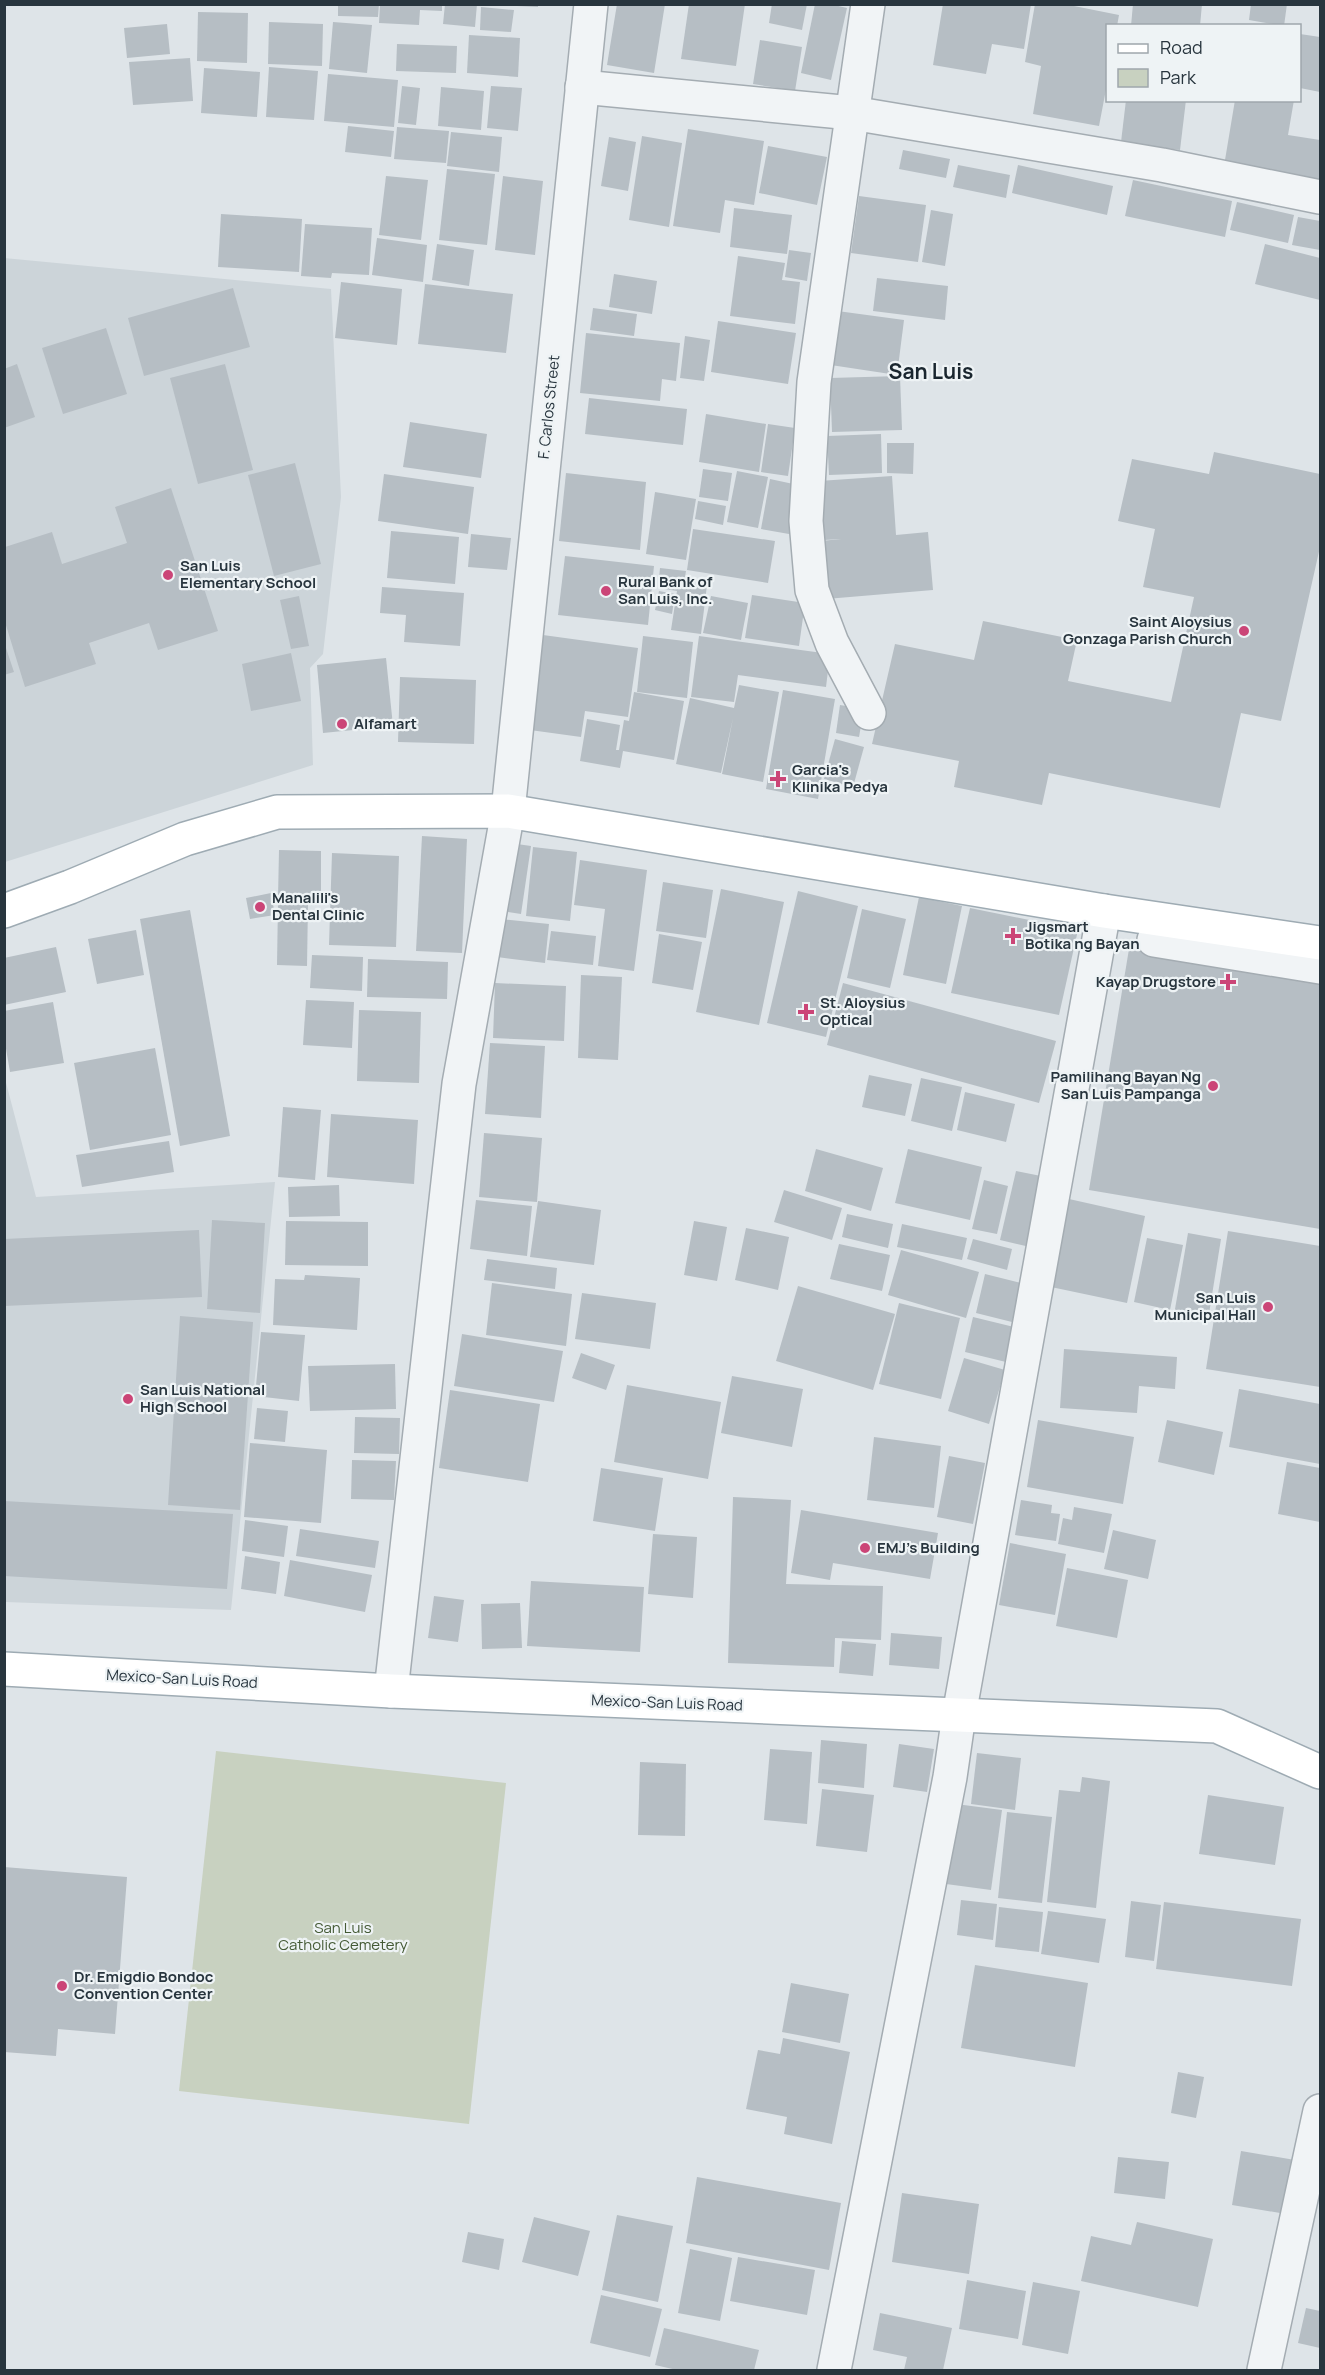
<svg xmlns="http://www.w3.org/2000/svg" width="1325" height="2375" viewBox="0 0 1325 2375" font-family="Manrope,sans-serif">
	<style>
		.built { fill: #ccd4d9 }
		.green { fill: #c8d1c0 }
		.building { fill: #b6bec4 }
		.lines { fill: none; stroke-linecap: round; stroke-linejoin: round }
		.minor-casing { stroke: #a4acb2; stroke-width: 36 }
		.major-casing { stroke: #9eabb3; stroke-width: 36 }
		.minor { stroke: #f1f4f6; stroke-width: 33 }
		.major { stroke: #fff; stroke-width: 33 }
		.poi-dot { fill: #cb4577; stroke: #eef3f5; stroke-width: 2 }
		.labels { text-anchor: middle; stroke-width: 4.5; stroke-linejoin: round; paint-order: stroke }
		.street-label { font-size: 15px; fill: #28353e; stroke: #eef3f5 }
		.poi-label { font-size: 15px; font-weight: bold; fill: #28353e; stroke: #eef3f5; text-anchor: start }
		.park-label { font-size: 15px; fill: #445a35; stroke: #eef3f5 }
		.district-label { font-size: 21px; font-weight: bold; fill: #1a262f; stroke: #eef3f5 }
	</style>
	<rect width="100%" height="100%" fill="#dee4e8"/>
	<g class="built">
		<path d="M4,258L331,289L341,497L323,654L310,668L313,765L5,862Z"/>
		<path d="M4,1075L36,1197L275,1182L231,1610L5,1602Z"/>
	</g>
	<path class="green" d="M216,1751L506,1783L469,2124L179,2091Z"/>
	<g class="building">
		<path d="M338,4H379L378,17L338,16Z"/>
		<path d="M380,4H442V11L420,10L419,25L379,23Z"/>
		<path d="M445,4H477L475,27L443,24Z"/>
		<path d="M517,4H538V7L517,6Z"/>
		<path d="M617,4H665L654,73L607,65Z"/>
		<path d="M689,4H745L736,66L681,59Z"/>
		<path d="M772,4H807L802,30L769,23Z"/>
		<path d="M815,4H830L847,8L831,80L801,73Z"/>
		<path d="M943,4H1031L1024,49L992,44L986,74L933,65Z"/>
		<path d="M1035,4H1064L1119,15L1117,26H1108V79L1099,126L1033,114L1041,66L1025,62Z"/>
		<path d="M1133,4H1202L1200,26H1131Z"/>
		<path d="M1251,4H1287L1284,26L1249,20Z"/>
		<path d="M481,7L514,10L511,32L480,30Z"/>
		<path d="M198,12L248,13L247,63L197,61Z"/>
		<path d="M269,22L323,24L322,66L268,64Z"/>
		<path d="M333,22L372,25L367,73L329,69Z"/>
		<path d="M167,24L170,54L127,58L124,28Z"/>
		<path d="M1300,34L1320,37V92L1300,88Z"/>
		<path d="M469,35L520,38L518,77L467,73Z"/>
		<path d="M760,40L802,47L795,91L753,84Z"/>
		<path d="M397,44L457,46L456,73L396,71Z"/>
		<path d="M190,58L193,101L133,105L129,62Z"/>
		<path d="M269,67L318,71L314,120L266,117Z"/>
		<path d="M204,68L260,72L257,117L201,113Z"/>
		<path d="M328,74L398,80L394,127L324,121Z"/>
		<path d="M402,86L420,88L416,125L398,123Z"/>
		<path d="M491,86L522,88L518,131L487,128Z"/>
		<path d="M441,87L484,91L481,130L438,126Z"/>
		<path d="M1126,100H1186L1180,150L1121,142Z"/>
		<path d="M1235,100H1294L1288,135L1320,140V187L1223,172Z"/>
		<path d="M348,126L394,131L391,157L345,152Z"/>
		<path d="M397,127L449,131L446,163L394,159Z"/>
		<path d="M688,129L764,141L754,205L725,200L720,233L673,226Z"/>
		<path d="M451,132L502,137L499,172L447,166Z"/>
		<path d="M642,136L682,143L669,227L629,220Z"/>
		<path d="M609,137L636,142L628,191L601,186Z"/>
		<path d="M768,146L827,157L817,205L759,193Z"/>
		<path d="M903,150L950,159L946,178L899,169Z"/>
		<path d="M958,165L1010,175L1006,198L953,187Z"/>
		<path d="M1018,165L1113,186L1107,215L1012,193Z"/>
		<path d="M447,169L495,174L487,245L439,240Z"/>
		<path d="M386,176L428,180L421,240L379,235Z"/>
		<path d="M503,176L543,181L535,255L495,250Z"/>
		<path d="M1133,180L1232,201L1225,237L1125,216Z"/>
		<path d="M859,196L926,205L918,262L851,253Z"/>
		<path d="M1237,202L1294,215L1288,243L1230,230Z"/>
		<path d="M734,208L792,215L787,254L730,247Z"/>
		<path d="M931,210L953,214L945,266L922,262Z"/>
		<path d="M221,214L302,219L299,272L218,267Z"/>
		<path d="M1298,217L1320,221V250L1292,245Z"/>
		<path d="M305,224L372,228L369,275L332,273L331,278L301,276Z"/>
		<path d="M377,238L427,245L423,282L372,275Z"/>
		<path d="M437,244L474,250L469,286L432,280Z"/>
		<path d="M1265,244L1320,258V300L1255,284Z"/>
		<path d="M789,250L811,253L807,281L785,277Z"/>
		<path d="M738,256L785,263L782,280L800,282L795,324L730,316Z"/>
		<path d="M614,274L657,281L652,314L609,307Z"/>
		<path d="M877,278L948,286L945,320L873,311Z"/>
		<path d="M341,282L402,289L397,345L335,338Z"/>
		<path d="M425,284L513,294L506,353L418,344Z"/>
		<path d="M233,288L250,347L144,376L128,318Z"/>
		<path d="M593,308L637,314L634,336L590,330Z"/>
		<path d="M830,310L904,320L897,375L824,364Z"/>
		<path d="M718,321L796,333L788,384L711,372Z"/>
		<path d="M106,328L127,394L63,414L42,348Z"/>
		<path d="M586,333L680,343L676,381L662,379L660,401L580,393Z"/>
		<path d="M685,336L710,340L704,381L680,378Z"/>
		<path d="M17,364L35,417L4,428V369Z"/>
		<path d="M225,364L253,470L198,484L170,378Z"/>
		<path d="M900,376L902,430L832,432L830,378Z"/>
		<path d="M589,398L687,409L683,445L585,434Z"/>
		<path d="M706,414L766,424L759,472L699,462Z"/>
		<path d="M410,422L487,434L481,478L403,467Z"/>
		<path d="M768,424L795,428L788,476L761,472Z"/>
		<path d="M881,434L882,473L829,475L827,436Z"/>
		<path d="M887,443H914L913,474L887,473Z"/>
		<path d="M1214,452L1320,474V547L1281,721L1241,713L1220,808L1049,773L1042,805L954,787L959,761L872,744L895,644L974,660L983,621L1077,640L1068,681L1171,702L1194,597L1143,587L1155,529L1118,521L1132,459L1209,474Z"/>
		<path d="M295,463L321,564L274,576L248,475Z"/>
		<path d="M703,469L732,473L728,501L699,497Z"/>
		<path d="M737,471L768,477L758,528L727,522Z"/>
		<path d="M566,473L646,482L640,550L559,541Z"/>
		<path d="M384,474L474,487L468,534L378,521Z"/>
		<path d="M892,476L896,535L928,532L933,590L826,599L821,541L841,539L824,540L819,481Z"/>
		<path d="M770,479L798,485L789,534L761,529Z"/>
		<path d="M171,488L218,631L158,650L149,623L89,643L96,664L25,687L5,622V547L52,532L62,564L127,543L115,507Z"/>
		<path d="M655,492L696,499L686,560L646,554Z"/>
		<path d="M698,501L726,506L723,525L695,519Z"/>
		<path d="M693,529L775,541L768,583L687,570Z"/>
		<path d="M391,531L459,537L455,584L387,578Z"/>
		<path d="M471,534L511,538L507,570L468,567Z"/>
		<path d="M565,556L654,566L648,625L558,615Z"/>
		<path d="M660,568L686,571L684,583L707,585L701,634L671,630L677,591L658,588Z"/>
		<path d="M382,587L464,593L460,646L404,642L406,615L380,613Z"/>
		<path d="M659,591L675,594L672,614L655,610Z"/>
		<path d="M752,595L805,603L799,646L745,638Z"/>
		<path d="M299,596L309,646L291,649L280,600Z"/>
		<path d="M711,596L748,603L741,640L703,633Z"/>
		<path d="M543,635L638,648L628,717L585,711L581,737L530,730Z"/>
		<path d="M643,636L693,642L687,698L637,692Z"/>
		<path d="M699,636L830,654L826,687L738,675L734,702L691,697Z"/>
		<path d="M4,642L14,672L4,675Z"/>
		<path d="M291,653L301,701L251,711L242,664Z"/>
		<path d="M386,658L393,726L323,733L317,665Z"/>
		<path d="M400,677L476,680L474,744L398,742Z"/>
		<path d="M739,685L779,692L763,782L722,774L733,718L721,773L676,764L690,698L734,708Z"/>
		<path d="M783,690L835,699L818,799L766,789Z"/>
		<path d="M634,692L684,701L674,760L623,751L620,768L580,761L587,719L620,725L616,750H619L624,720L629,721Z"/>
		<path d="M840,705L864,709L859,737L836,733Z"/>
		<path d="M835,739L864,747L853,787L824,779Z"/>
		<path d="M422,836L467,839L462,953L416,951Z"/>
		<path d="M503,842L531,846L521,914L494,910Z"/>
		<path d="M533,847L577,852L570,921L526,916Z"/>
		<path d="M279,850L321,851V899L278,898Z"/>
		<path d="M332,853L399,856L396,947L329,945Z"/>
		<path d="M580,860L647,870L634,971L598,966L605,909L574,905Z"/>
		<path d="M663,882L713,890L706,938L656,931Z"/>
		<path d="M721,889L784,902L759,1025L696,1012Z"/>
		<path d="M798,891L858,906L826,1037L767,1023Z"/>
		<path d="M271,893L275,915L250,919L246,898Z"/>
		<path d="M919,897L962,906L946,984L903,975Z"/>
		<path d="M278,903H308L307,966L277,965Z"/>
		<path d="M970,908L1078,930L1059,1015L951,993Z"/>
		<path d="M862,909L906,919L890,988L847,978Z"/>
		<path d="M190,910L230,1136L180,1146L140,919Z"/>
		<path d="M500,919L549,924L545,963L497,957Z"/>
		<path d="M136,930L144,975L97,984L88,939Z"/>
		<path d="M551,931L596,936L593,965L547,960Z"/>
		<path d="M659,934L702,942L693,990L652,983Z"/>
		<path d="M56,947L66,992L4,1005V958Z"/>
		<path d="M1129,949L1320,982V1229L1089,1190Z"/>
		<path d="M312,955L363,957L362,991L310,988Z"/>
		<path d="M368,959L448,962L447,999L367,997Z"/>
		<path d="M581,975L622,977L618,1060L578,1058Z"/>
		<path d="M495,983L566,986L564,1041L493,1038Z"/>
		<path d="M843,983L1056,1041L1039,1103L827,1045Z"/>
		<path d="M306,1000L354,1002L352,1048L303,1045Z"/>
		<path d="M53,1002L64,1063L10,1072L4,1037V1011Z"/>
		<path d="M359,1010L421,1012L419,1083L357,1081Z"/>
		<path d="M490,1043L545,1046L541,1118L485,1114Z"/>
		<path d="M155,1048L171,1135L90,1150L74,1063Z"/>
		<path d="M869,1075L912,1084L905,1116L862,1107Z"/>
		<path d="M921,1078L962,1087L952,1131L911,1121Z"/>
		<path d="M965,1092L1015,1104L1006,1142L957,1130Z"/>
		<path d="M283,1107L321,1110L315,1180L278,1177Z"/>
		<path d="M331,1114L418,1120L414,1184L327,1177Z"/>
		<path d="M484,1133L542,1138L537,1202L479,1197Z"/>
		<path d="M169,1141L174,1172L82,1187L76,1155Z"/>
		<path d="M816,1149L883,1168L871,1211L805,1191Z"/>
		<path d="M908,1149L982,1167L970,1220L895,1203Z"/>
		<path d="M1016,1171L1046,1177L1030,1247L1000,1240Z"/>
		<path d="M984,1180L1008,1186L997,1234L972,1229Z"/>
		<path d="M339,1185L340,1216L289,1217L288,1187Z"/>
		<path d="M784,1190L842,1208L832,1240L774,1222Z"/>
		<path d="M1069,1199L1145,1216L1127,1303L1051,1287Z"/>
		<path d="M476,1200L532,1206L527,1256L470,1249Z"/>
		<path d="M538,1201L601,1210L594,1265L530,1257Z"/>
		<path d="M847,1214L893,1224L888,1248L842,1237Z"/>
		<path d="M212,1220L265,1223L260,1313L207,1309Z"/>
		<path d="M286,1221L368,1222V1266L285,1265Z"/>
		<path d="M694,1221L727,1227L717,1281L684,1275Z"/>
		<path d="M902,1224L967,1238L962,1260L897,1247Z"/>
		<path d="M746,1228L789,1237L778,1290L735,1280Z"/>
		<path d="M199,1230L202,1297L4,1306V1239Z"/>
		<path d="M1228,1231L1320,1246V1387L1206,1369Z"/>
		<path d="M1188,1233L1221,1239L1208,1320L1174,1315Z"/>
		<path d="M1147,1238L1183,1245L1170,1310L1134,1302Z"/>
		<path d="M973,1239L1012,1249L1007,1270L967,1259Z"/>
		<path d="M839,1244L890,1255L882,1291L830,1279Z"/>
		<path d="M901,1250L979,1272L966,1318L888,1295Z"/>
		<path d="M487,1259L557,1268L555,1289L484,1280Z"/>
		<path d="M985,1274L1021,1283L1012,1322L976,1313Z"/>
		<path d="M305,1275L360,1278L357,1330L273,1325L275,1279L304,1280Z"/>
		<path d="M492,1283L572,1294L566,1346L486,1335Z"/>
		<path d="M798,1286L895,1314L873,1390L776,1361Z"/>
		<path d="M582,1293L656,1303L650,1349L575,1339Z"/>
		<path d="M899,1303L960,1318L941,1399L879,1384Z"/>
		<path d="M180,1316L253,1322L240,1510L168,1505Z"/>
		<path d="M973,1317L1014,1327L1006,1362L965,1352Z"/>
		<path d="M261,1332L305,1335L299,1401L255,1396Z"/>
		<path d="M462,1334L563,1351L554,1402L454,1386Z"/>
		<path d="M1064,1349L1177,1357L1175,1389L1139,1386L1137,1413L1060,1408Z"/>
		<path d="M581,1353L615,1365L606,1390L572,1378Z"/>
		<path d="M964,1358L1005,1370L989,1424L948,1411Z"/>
		<path d="M395,1364L396,1409L310,1411L308,1366Z"/>
		<path d="M732,1376L803,1389L792,1447L721,1433Z"/>
		<path d="M627,1385L721,1402L708,1479L614,1462Z"/>
		<path d="M1239,1389L1320,1404V1464L1229,1447Z"/>
		<path d="M450,1390L540,1404L528,1482L439,1468Z"/>
		<path d="M257,1408L288,1411L285,1442L254,1439Z"/>
		<path d="M355,1417L400,1418L399,1454L354,1453Z"/>
		<path d="M1038,1420L1134,1437L1123,1504L1027,1487Z"/>
		<path d="M1167,1420L1223,1432L1214,1475L1158,1462Z"/>
		<path d="M874,1437L941,1446L934,1508L867,1500Z"/>
		<path d="M250,1443L327,1450L321,1523L244,1517Z"/>
		<path d="M949,1456L985,1463L973,1524L937,1517Z"/>
		<path d="M352,1460L396,1461L394,1500L351,1499Z"/>
		<path d="M1287,1462L1320,1468V1522L1278,1514Z"/>
		<path d="M601,1468L663,1478L655,1531L593,1521Z"/>
		<path d="M733,1497L791,1500L786,1584L883,1586L881,1640L835,1638L834,1667L728,1663Z"/>
		<path d="M1021,1500L1052,1505L1051,1513L1060,1514L1056,1541L1015,1535Z"/>
		<path d="M4,1501L233,1514L227,1589L4,1576Z"/>
		<path d="M1074,1507L1112,1514L1104,1553L1058,1544L1063,1518L1072,1520Z"/>
		<path d="M801,1510L938,1533L930,1579L833,1563L830,1580L791,1573Z"/>
		<path d="M245,1520L288,1526L284,1557L242,1551Z"/>
		<path d="M300,1529L379,1541L375,1568L296,1556Z"/>
		<path d="M1113,1530L1156,1540L1148,1579L1104,1569Z"/>
		<path d="M653,1534L697,1537L693,1598L648,1594Z"/>
		<path d="M1010,1543L1066,1554L1055,1615L999,1605Z"/>
		<path d="M245,1556L280,1562L276,1594L241,1589Z"/>
		<path d="M290,1560L372,1575L365,1612L284,1596Z"/>
		<path d="M1067,1568L1128,1580L1117,1638L1056,1626Z"/>
		<path d="M531,1581L644,1587L640,1652L527,1646Z"/>
		<path d="M434,1596L464,1600L458,1642L428,1638Z"/>
		<path d="M520,1603L522,1648L482,1649L481,1604Z"/>
		<path d="M891,1633L942,1637L939,1669L889,1665Z"/>
		<path d="M842,1641L876,1644L873,1676L839,1673Z"/>
		<path d="M821,1740L867,1744L864,1788L818,1783Z"/>
		<path d="M899,1744L934,1749L927,1792L893,1787Z"/>
		<path d="M770,1749L812,1752L807,1824L764,1820Z"/>
		<path d="M977,1753L1021,1758L1015,1810L971,1804Z"/>
		<path d="M640,1762L686,1764L685,1836L638,1835Z"/>
		<path d="M1082,1777L1110,1781L1096,1908L1047,1902L1059,1790L1080,1792Z"/>
		<path d="M822,1789L874,1795L867,1852L816,1846Z"/>
		<path d="M1208,1795L1284,1807L1275,1865L1199,1854Z"/>
		<path d="M956,1804L1002,1810L991,1890L946,1884Z"/>
		<path d="M1007,1812L1052,1817L1042,1903L998,1898Z"/>
		<path d="M4,1867L127,1877L115,2034L58,2029L56,2056L4,2052Z"/>
		<path d="M961,1900L997,1904L993,1940L957,1935Z"/>
		<path d="M1131,1901L1161,1905L1154,1961L1125,1957Z"/>
		<path d="M1164,1902L1301,1919L1292,1986L1156,1969Z"/>
		<path d="M999,1907L1043,1912L1039,1952L995,1947Z"/>
		<path d="M1048,1911L1106,1919L1099,1963L1041,1954Z"/>
		<path d="M975,1965L1088,1983L1075,2067L961,2048Z"/>
		<path d="M791,1983L849,1994L840,2043L782,2032Z"/>
		<path d="M783,2038L850,2052L832,2144L784,2134L787,2117L746,2109L758,2050L780,2054Z"/>
		<path d="M1178,2072L1204,2077L1196,2118L1171,2113Z"/>
		<path d="M1241,2151L1295,2160L1286,2214L1232,2205Z"/>
		<path d="M1118,2157L1169,2162L1165,2199L1114,2193Z"/>
		<path d="M697,2177L841,2203L829,2270L686,2243Z"/>
		<path d="M902,2193L979,2204L969,2274L892,2262Z"/>
		<path d="M617,2215L673,2226L658,2302L602,2290Z"/>
		<path d="M534,2217L590,2231L578,2276L522,2262Z"/>
		<path d="M1137,2222L1213,2239L1198,2307L1081,2281L1091,2236L1131,2245Z"/>
		<path d="M468,2232L504,2239L499,2270L462,2262Z"/>
		<path d="M690,2249L732,2258L720,2321L678,2313Z"/>
		<path d="M738,2257L815,2270L807,2315L730,2301Z"/>
		<path d="M967,2280L1026,2291L1018,2339L959,2329Z"/>
		<path d="M1033,2282L1080,2291L1068,2354L1022,2345Z"/>
		<path d="M601,2295L662,2309L650,2357L590,2343Z"/>
		<path d="M1306,2308L1320,2311V2348L1298,2343Z"/>
		<path d="M880,2313L952,2328L943,2370H904L907,2357L873,2350Z"/>
		<path d="M664,2328L759,2350L754,2370H677L655,2365Z"/>
	</g>
	<g class="lines">
		<g class="minor-casing">
			<g id="minor">
				<path d="M868,4L814,382L806,521L812,590L832,643L869,713"/>
				<path d="M582,87L852,113L1162,165L1320,197"/>
				<path d="M1154,940L1320,967"/>
				<path d="M391,1691L459,1084L508,811L591,4"/>
				<path d="M834,2370L950,1777L959,1715L1104,911"/>
				<path d="M1264,2370L1320,2111"/>
			</g>
		</g>
		<g class="major-casing">
			<g id="major">
				<path d="M4,911L70,887L185,839L277,812L508,811L1104,911L1320,943"/>
				<path d="M4,1669L391,1691L1217,1726L1320,1772"/>
			</g>
		</g>
		<use href="#minor" class="minor"/>
		<use href="#major" class="major"/>
	</g>
	<g class="poi-dot">
		<circle cx="168" cy="575" r="6"/>
		<circle cx="606" cy="591" r="6"/>
		<circle cx="1244" cy="631" r="6"/>
		<circle cx="342" cy="724" r="6"/>
		<path d="M775 770h6v6h6v6h-6v6h-6v-6h-6v-6h6z"/>
		<circle cx="260" cy="907" r="6"/>
		<path d="M1010 927h6v6h6v6h-6v6h-6v-6h-6v-6h6z"/>
		<path d="M1225 973h6v6h6v6h-6v6h-6v-6h-6v-6h6z"/>
		<path d="M803 1003h6v6h6v6h-6v6h-6v-6h-6v-6h6z"/>
		<circle cx="1213" cy="1086" r="6"/>
		<circle cx="1268" cy="1307" r="6"/>
		<circle cx="128" cy="1399" r="6"/>
		<circle cx="865" cy="1548" r="6"/>
		<circle cx="62" cy="1986" r="6"/>
	</g>
	<g class="labels">
		<g class="street-label">
			<text transform="translate(549 407) rotate(-84)" y="5">F. Carlos Street</text>
			<text transform="translate(182 1679) rotate(3)" y="5">Mexico-San Luis Road</text>
			<text transform="translate(667 1703) rotate(2)" y="5">Mexico-San Luis Road</text>
		</g>
		<g class="poi-label">
			<text x="180" y="571">San Luis<tspan x="180" dy="17">Elementary School</tspan></text>
			<text x="618" y="587">Rural Bank of<tspan x="618" dy="17">San Luis, Inc.</tspan></text>
			<text x="1232" y="627" text-anchor="end">Saint Aloysius<tspan x="1232" dy="17">Gonzaga Parish Church</tspan></text>
			<text x="354" y="729">Alfamart</text>
			<text x="792" y="775">Garcia's<tspan x="792" dy="17">Klinika Pedya</tspan></text>
			<text x="272" y="903">Manalili's<tspan x="272" dy="17">Dental Clinic</tspan></text>
			<text x="1025" y="932">Jigsmart<tspan x="1025" dy="17">Botika ng Bayan</tspan></text>
			<text x="1216" y="987" text-anchor="end">Kayap Drugstore</text>
			<text x="820" y="1008">St. Aloysius<tspan x="820" dy="17">Optical</tspan></text>
			<text x="1201" y="1082" text-anchor="end">Pamilihang Bayan Ng<tspan x="1201" dy="17">San Luis Pampanga</tspan></text>
			<text x="1256" y="1303" text-anchor="end">San Luis<tspan x="1256" dy="17">Municipal Hall</tspan></text>
			<text x="140" y="1395">San Luis National<tspan x="140" dy="17">High School</tspan></text>
			<text x="877" y="1553">EMJ's Building</text>
			<text x="74" y="1982">Dr. Emigdio Bondoc<tspan x="74" dy="17">Convention Center</tspan></text>
		</g>
		<g class="park-label">
			<text x="343" y="1933">San Luis<tspan x="343" dy="17">Catholic Cemetery</tspan></text>
		</g>
		<g class="district-label">
			<text x="931" y="379">San Luis</text>
		</g>
	</g>
	<rect width="1325" height="2375" fill="none" stroke="#28353e" stroke-width="12"/>
	<rect x="1106" y="24" width="195" height="78" fill="#eef3f5" stroke="#9fa7ac" stroke-width="1.5"/>
	<rect x="1118" y="44" width="30" height="9" fill="#ffffff" stroke="#9fa7ac" stroke-width="1.5"/>
	<text x="1160" y="54" font-size="18" fill="#28353e">Road</text>
	<rect x="1118" y="69" width="30" height="18" fill="#c8d1c0" stroke="#9fa7ac" stroke-width="1.5"/>
	<text x="1160" y="84" font-size="18" fill="#28353e">Park</text>
</svg>
